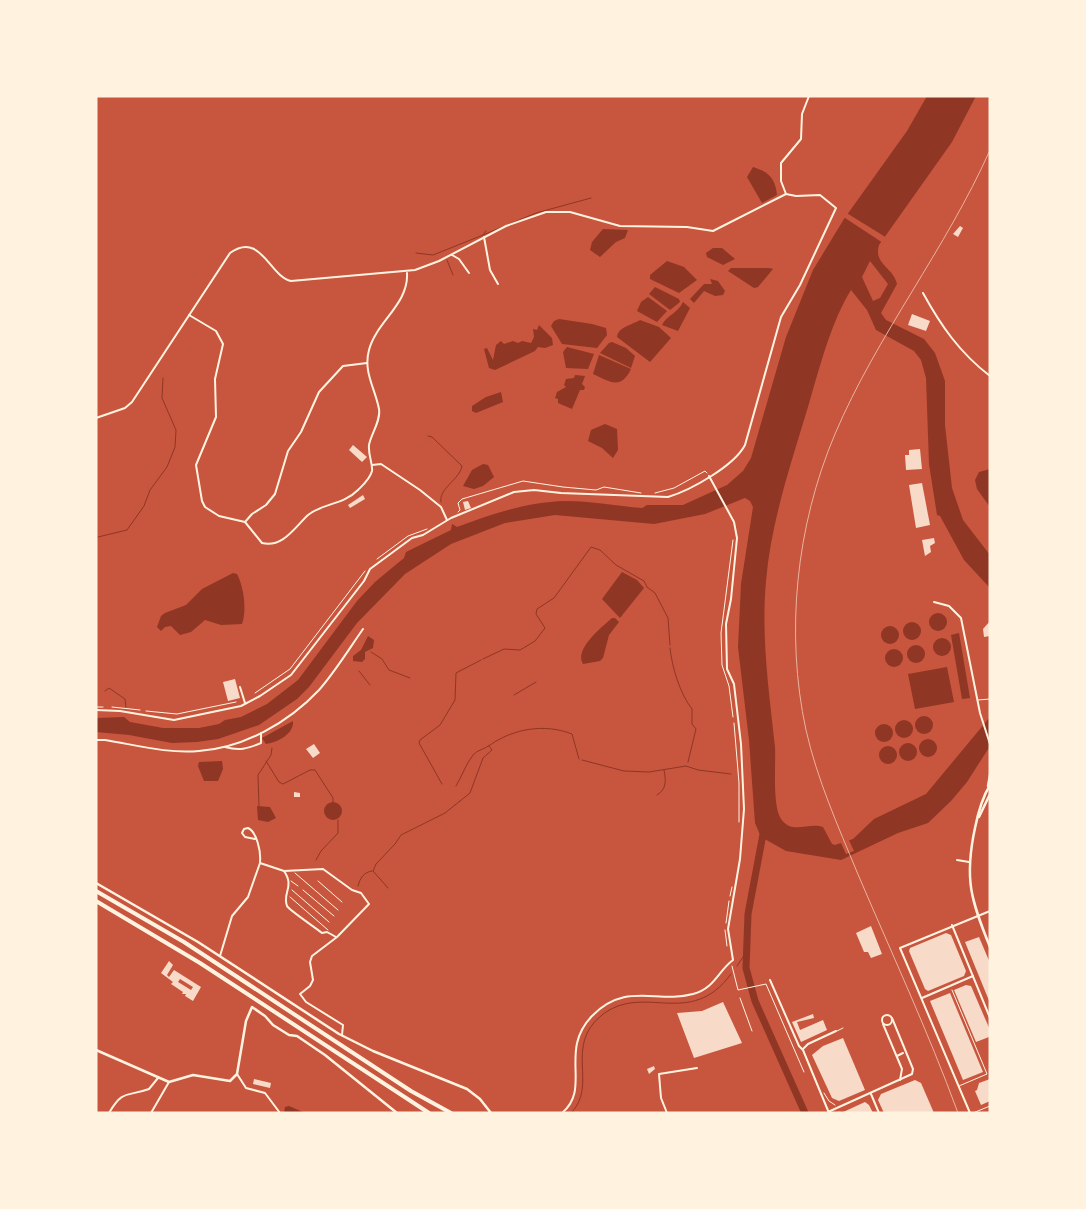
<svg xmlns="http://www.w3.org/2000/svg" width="1086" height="1209" viewBox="0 0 1086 1209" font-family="'DejaVu Sans',sans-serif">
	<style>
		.water { fill: #8f3625; fill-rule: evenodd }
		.pier { fill: #c8553d }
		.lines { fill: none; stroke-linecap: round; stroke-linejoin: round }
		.stream { stroke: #8f3625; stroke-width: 1 }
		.river { stroke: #8f3625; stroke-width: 7 }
		.building { fill: #f7dbc8; fill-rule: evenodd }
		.path { stroke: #fff3e0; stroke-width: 1 }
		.service { stroke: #fff3e0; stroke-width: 1 }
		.pedestrian { stroke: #fff3e0; stroke-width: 1 }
		.minor { stroke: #fff3e0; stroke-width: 2 }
		.tertiary { stroke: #fff3e0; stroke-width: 2.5 }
		.secondary { stroke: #fff3e0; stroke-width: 2.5 }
		.motorway { stroke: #fff3e0; stroke-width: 4 }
		.rail { stroke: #e9b49f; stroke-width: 1 }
	</style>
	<rect width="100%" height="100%" fill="#c8553d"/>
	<g class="water">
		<path d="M927,96H976L952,142L879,245C873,264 894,268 897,284L881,313L886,320L924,339L935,353L945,381V425L952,488L963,520L990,555V588L964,560L940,516L937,515L929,464L926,378L921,360L914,351L876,330L867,310L851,290C832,320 820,366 810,400C793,458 771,520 766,581C761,637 769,691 775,747C776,764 772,805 781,819C792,835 809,822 823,827L832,844L835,845L853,839L874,819L926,794L990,717V746L967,782L951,801L928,823L898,833L841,860L786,851L761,837L755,823L749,740L738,647L741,584L753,507L750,501L745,498L705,514L654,524L555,515L505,523L451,544L405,574L357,623L309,687L297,699L259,725L218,739L197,742L172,743L129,735L96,732V718L124,717L130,722L163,728H199L219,724L225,720L241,717L267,704L298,680L357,601L375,582L404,558L406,552L451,530L452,524L457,527C492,514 527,502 565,501C591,501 617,506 642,508L647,505H683L727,485L743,471L751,458L786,337L813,270L844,219L907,131ZM870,261L888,284L880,298L873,301L862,277Z"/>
		<path d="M753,167C769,172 775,178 777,195L762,203L747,177Z"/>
		<path d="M603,229L628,230L625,238L616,242L600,257L590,250L592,242Z"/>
		<path d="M713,248H722L735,259L723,265L707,257L706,253Z"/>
		<path d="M667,261L684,267L697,280L679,293L650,279V275Z"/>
		<path d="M731,268H769L773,269L758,287L754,288L728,271Z"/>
		<path d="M710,279L718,281L725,291L723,295L715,296L704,291L694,303L690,299L704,284H712Z"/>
		<path d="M655,287L679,299L680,302L670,310L649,294Z"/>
		<path d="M648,297L667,311L657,322L637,311L641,302Z"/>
		<path d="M683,302L690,308L678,331L662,325C667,315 678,313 683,302Z"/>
		<path d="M559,319L592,324L606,328L607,335L597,348L562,344L551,326L554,321Z"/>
		<path d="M640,320L659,327L671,338L650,362L617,337C618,327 632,325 640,320Z"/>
		<path d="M539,325L552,338L553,345L545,348L538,347L535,351L495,370L489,368L484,349L487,348L493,360L496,345L501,341L504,344L513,341L518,343L522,341L531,343L534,337L533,329L537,330Z"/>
		<path d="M612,342L626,348L635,356L631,368L600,353L609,343Z"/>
		<path d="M567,347L594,354L588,369L566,368L563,352Z"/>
		<path d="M599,355L631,369C621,390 610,382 593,374Z"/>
		<path d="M575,375L585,376L582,384L585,387L584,390H580L572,409L558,403V399L555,398L557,392L566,387L564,385L566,379L574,378Z"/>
		<path d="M501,392L503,402L476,413L472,411V406L486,397Z"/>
		<path d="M605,424L617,429L618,450L613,458L602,448L588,441L591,430Z"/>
		<path d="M483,464L488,465L494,477L483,486L474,489L463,486L472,470Z"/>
		<path d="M990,469V507L977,489L975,480L979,472Z"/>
		<path d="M622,572L637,580L644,588L620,618L602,599Z"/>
		<path d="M233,573L237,574C244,587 247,611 242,624L221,625L205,620L191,632L180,635L171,626L165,627L161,631L157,627L161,616L165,613L186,605L202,589Z"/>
		<circle cx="938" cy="622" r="9"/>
		<path d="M612,618H615L619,622L609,635L603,658L600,661L583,664C574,649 601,628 612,618Z"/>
		<circle cx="912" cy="631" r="9"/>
		<circle cx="890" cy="635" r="9"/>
		<path d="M959,633L970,698L962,699L951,635Z"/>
		<path d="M368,636L374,640L373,648L365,652V659L362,662L353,661V656L361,650Z"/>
		<circle cx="942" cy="647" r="9"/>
		<circle cx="916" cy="654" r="9"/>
		<circle cx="894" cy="658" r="9"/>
		<path d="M947,667L954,702L915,709L908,674Z"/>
		<circle cx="924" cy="725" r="9"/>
		<circle cx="904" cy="729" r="9"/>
		<path d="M293,721C294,734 278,742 266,744L262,738Z"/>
		<circle cx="884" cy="733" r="9"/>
		<circle cx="928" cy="748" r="9"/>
		<circle cx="908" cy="752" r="9"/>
		<circle cx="888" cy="755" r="9"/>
		<path d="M222,761L223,769L218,781H204L198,766L199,762Z"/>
		<circle cx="333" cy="811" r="9"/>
		<path d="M257,806L270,807L276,818L268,822L258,820Z"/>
		<path d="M289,1106L305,1113H284L285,1107Z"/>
	</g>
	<g class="pier">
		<path d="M845,212L887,238L883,243L842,216Z"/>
		<path d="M848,838L854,851L846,854L840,841Z"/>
	</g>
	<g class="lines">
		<g class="stream">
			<path d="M483,235L536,213L591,198"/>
			<path d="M416,253L433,255L483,235L486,231"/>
			<path d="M447,260L453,275"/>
			<path d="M428,436L432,437L462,466C460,479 438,489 441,502"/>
			<path d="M98,537L127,530L144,506L150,490L167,467L175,447L176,430L162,398L163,378"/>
			<path d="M670,648C672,667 680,694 692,709V724L696,729L688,762"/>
			<path d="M371,652L382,659L389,670L410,678"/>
			<path d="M483,659L504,649L520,650L535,641L545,628L536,614L537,609L554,598L591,547L600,550L616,565L644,581L647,587L655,593L668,618L670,645"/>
			<path d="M359,671L370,685"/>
			<path d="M105,691L109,688L125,699L126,707"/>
			<path d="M514,695L536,682"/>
			<path d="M582,760L624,771L649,772L686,766L698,770L731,774"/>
			<path d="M266,761L279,782L283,784L310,770H315L333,798V803"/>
			<path d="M442,784L419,743L420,740L440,725L455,700L456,673L481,660"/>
			<path d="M456,786C462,776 466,764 473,755C477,750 485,749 490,745C513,729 544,723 572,734L579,759"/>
			<path d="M657,795C667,789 666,780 664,770"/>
			<path d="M259,806L258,775L271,755L272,748"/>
			<path d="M316,860L321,851L338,833V820"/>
			<path d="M358,886C360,878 364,872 372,871"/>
			<path d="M388,888L373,871L376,864L395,844L401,835L445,813L470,793L483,758L492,750L489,746"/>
			<path d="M737,966L745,954"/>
			<path d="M571,1113C599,1085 563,1046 602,1015C644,982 690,1030 731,974"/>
		</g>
		<path class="river" d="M764,829L748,914L746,968L755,1001L805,1113"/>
	</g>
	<g class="building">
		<path d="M960,226L963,228L958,237L953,234Z"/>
		<path d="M912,314L930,321L926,331L908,325Z"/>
		<path d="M353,445L367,457L362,462L349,450Z"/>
		<path d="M920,449L922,469L906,470L905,455H909V450Z"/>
		<path d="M922,483L930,525L916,528L909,485Z"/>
		<path d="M363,495L365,499L350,508L348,505Z"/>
		<path d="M468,501L471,508L465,510L463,502Z"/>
		<path d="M934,538L935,543L930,546L931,552L925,556L922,540Z"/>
		<path d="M990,621V636L984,637L983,629Z"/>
		<path d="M235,679L240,698L228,701L223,682Z"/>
		<path d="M314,744L320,753L313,758L306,749Z"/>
		<path d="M294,792L300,793V797H294Z"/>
		<path d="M871,926L882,954L871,958L868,952H864L856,933Z"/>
		<path d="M946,933L951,935L966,971L964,976L928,991L925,989L909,951L910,948Z"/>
		<path d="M979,937L990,963V1003L965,942Z"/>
		<path d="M169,961L173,965L167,975L169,977L174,970L201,987L193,1001L185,996L186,994H182L183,992L171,984L173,982L161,973ZM180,979L193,987L191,990L178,982Z"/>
		<path d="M966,985L971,986L990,1030L989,1037L976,1042L954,990Z"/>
		<path d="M950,993L983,1072L963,1080L930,1001Z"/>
		<path d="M723,1002L742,1043L694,1058L677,1013L702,1011Z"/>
		<path d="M813,1014L814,1018L797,1022L800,1030L823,1020L827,1030L801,1042L792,1022Z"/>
		<path d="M843,1038L865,1090L839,1101L832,1098L812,1055L823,1046Z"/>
		<path d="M654,1066L655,1069L649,1074L647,1069Z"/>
		<path d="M254,1079L271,1083L270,1088L253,1084Z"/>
		<path d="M990,1079V1101L981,1105L975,1091L977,1090L979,1083Z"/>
		<path d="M915,1080L921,1083L934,1113H884L878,1100L881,1094Z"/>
		<path d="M865,1102L869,1105L873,1113H841Z"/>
	</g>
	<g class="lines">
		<g class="path">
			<path d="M655,493L674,488L705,471L707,473"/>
			<path d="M458,512L460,510L458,503L462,499L523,481L563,487L596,490L604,487L641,493"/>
			<path d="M733,540L721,633L722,665L729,686L733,717"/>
			<path d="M377,559L408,536L427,529"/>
			<path d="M255,693L290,669L365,571"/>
			<path d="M96,707H103"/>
			<path d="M112,707L140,710"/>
			<path d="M146,711L177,714L236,702"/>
			<path d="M734,723L739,783V822"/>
			<path d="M295,873L338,910"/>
			<path d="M291,881L298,886"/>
			<path d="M318,881L342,902"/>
			<path d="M292,890L329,922"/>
			<path d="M303,890L334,916"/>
			<path d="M730,896L732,887"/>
			<path d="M290,897L328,930"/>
			<path d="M726,923L729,901"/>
			<path d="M725,930L727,946"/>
			<path d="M732,966L738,990L766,984L804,1072"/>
			<path d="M824,1093L829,1101L835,1105"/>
			<path d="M839,1112V1113"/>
		</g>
		<g class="service">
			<path d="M978,700L990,699"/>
			<path d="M740,998L752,1031"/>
			<path d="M837,1031L843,1028"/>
		</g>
		<g class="pedestrian">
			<path d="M952,990L987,1074L959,1086"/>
			<path d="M973,1113L990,1106"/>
		</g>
		<g class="minor">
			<path d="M786,194L781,181V163L801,139L802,114L809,96"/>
			<path d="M484,237L490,270L498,284"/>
			<path d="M452,255L459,259L469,273"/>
			<path d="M923,293C941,326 960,353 990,376"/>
			<path d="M189,315L216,331L223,344L215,379L216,417L196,465L202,501L205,507L219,516L245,522L262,543C283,548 295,527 308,515C323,503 343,505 358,490C363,485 370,479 372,471C373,464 368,455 369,445C371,434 381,421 379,409C375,388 363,372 369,350C376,322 409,304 407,273"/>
			<path d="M96,418L125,408L132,402L230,253C261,231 269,276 291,281L415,270L439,261L506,226L546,212H570L620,226L687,227L713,231L786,194"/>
			<path d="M372,465L381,464L420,490L441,507L447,520"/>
			<path d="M245,522L252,514L266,505L275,494L288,451L301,432L319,392L343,366L367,363"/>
			<path d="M934,602L949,606L961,618L980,713L990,744"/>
			<path d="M240,687L245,703"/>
			<path d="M96,710L120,711L174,720L241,706L260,696L291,675L364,581L370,569L412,538L423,535L451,518L514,492L534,490L561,493L668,497C691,490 734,466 745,445L781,317L800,285L836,208L820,195L796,196L786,194"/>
			<path d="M96,740H105C136,745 168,754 199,751C244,748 289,722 319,690C335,672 349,649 363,629"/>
			<path d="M225,747C239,751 247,749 261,743V733"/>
			<path d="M255,839L245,837L242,833L244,829L248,828C257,832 261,852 260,862"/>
			<path d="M957,860L969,862"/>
			<path d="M284,871C295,887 282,893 287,906C289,910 316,928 322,933L327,932L336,937"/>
			<path d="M952,925L990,1018"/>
			<path d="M220,956L232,916L248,897L260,863L284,871L323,869L352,890L361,893L369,904L337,937L312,956L310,962L313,980L310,986L300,994L306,1002L343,1025L342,1035"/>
			<path d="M770,980L799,1046L803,1050L829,1113"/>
			<path d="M922,998L973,976"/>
			<circle cx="887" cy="1020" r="5"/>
			<path d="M883,1024L902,1069L900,1080"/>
			<path d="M803,1049L808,1044L836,1031"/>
			<path d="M897,1056L903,1053"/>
			<path d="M237,1074L246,1088L265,1093L280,1113"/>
			<path d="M871,1094L879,1113"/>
			<path d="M828,1112L912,1074L913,1069L892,1018"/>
			<path d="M109,1113C123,1089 127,1097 149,1089L158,1078"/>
			<path d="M151,1113L169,1082"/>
			<path d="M500,1113H509"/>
			<path d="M562,1113C592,1088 558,1051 592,1016C626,981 657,1004 693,994C715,988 718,971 733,960L728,929L740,859L744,809L741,744L734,684L727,669L726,624L731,599L737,538L734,522L709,476"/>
			<path d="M667,1113L661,1098L659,1074L697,1068"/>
			<path d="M970,1113L900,948L990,911"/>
		</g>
		<g class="tertiary">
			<path d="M990,785C982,798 978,813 975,828C964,879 971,900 990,947"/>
			<path d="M988,786L990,775"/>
			<path d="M979,817L990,794"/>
			<path d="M96,1050L169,1082L193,1075L230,1081L237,1074L246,1021L252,1007L265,1016L273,1025L289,1035L297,1036L325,1055L397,1113"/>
		</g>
		<path class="secondary" d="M96,883L198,942L339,1034L373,1051L467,1089L480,1099L491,1113"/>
		<g class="motorway">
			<path d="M96,891L184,942L411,1091L451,1113"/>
			<path d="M96,901L200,963L429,1113"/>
		</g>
		<path class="rail" d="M958,1113C928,1031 891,952 857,872C838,826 817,779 806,730C785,633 796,526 835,434C877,335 946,249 990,150"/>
	</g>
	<rect width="1086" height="1209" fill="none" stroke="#fff3e0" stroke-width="195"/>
</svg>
